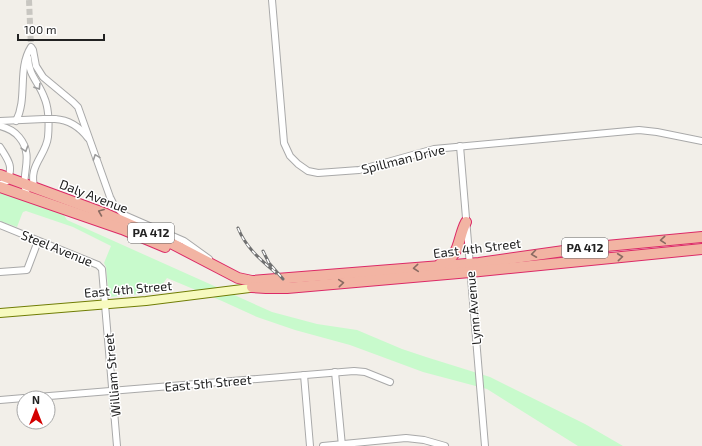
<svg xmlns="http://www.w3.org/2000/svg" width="702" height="446" viewBox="0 0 702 446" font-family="'Exo 2',sans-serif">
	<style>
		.park { fill: #c8facc }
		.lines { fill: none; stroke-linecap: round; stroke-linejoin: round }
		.minor-tunnel { stroke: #c8c6c1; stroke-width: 6; stroke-dasharray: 6 3; stroke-linecap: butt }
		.minor-casing { stroke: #a9a9a9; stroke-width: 8 }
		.secondary-casing { stroke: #707d05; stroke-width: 10 }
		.trunk-casing { stroke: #dc2a67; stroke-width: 12 }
		.minor { stroke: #fff; stroke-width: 6 }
		.secondary { stroke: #f7fabf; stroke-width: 8 }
		.trunk { stroke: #f2b4a3; stroke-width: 10 }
		.rail-casing { stroke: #707070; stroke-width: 3 }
		.rail { stroke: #fff; stroke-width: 1.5; stroke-dasharray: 4.5; stroke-linecap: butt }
		.minor-bridge-casing { stroke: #a9a9a9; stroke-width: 8; stroke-linecap: butt }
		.minor-bridge { stroke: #fff; stroke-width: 6 }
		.oneway { stroke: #9c9c9c }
		.oneway2 { stroke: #8a6b62 }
		.labels { text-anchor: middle; stroke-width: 3; stroke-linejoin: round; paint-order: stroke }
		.shield { fill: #fff; stroke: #646464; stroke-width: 1 }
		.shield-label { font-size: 12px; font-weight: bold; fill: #222 }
		.street-label { font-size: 13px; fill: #222; stroke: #fff }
	</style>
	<rect width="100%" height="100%" fill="#f2efe9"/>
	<path class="park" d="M0,191L10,195V196L64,215L67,220L272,312L317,324L357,330L402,349L426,357L490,377L585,424L623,446H578L487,389L423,372L350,345L295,330L257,317L222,301L167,278L159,289L150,293L109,297L106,267L104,263L111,246L73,227L26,211L23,212L22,214L17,227L0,221Z"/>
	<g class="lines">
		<path class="minor-tunnel" d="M29,0L31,47"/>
		<g class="minor-casing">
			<g id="minor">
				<path d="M272,0L284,143L290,156L298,164L308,171L318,173L359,170L434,149L639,130L657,132L702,141"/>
				<path d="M28,58C29,76 38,81 44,97C49,108 49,125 48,137C46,156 27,166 35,189"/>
				<path d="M55,119C69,120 79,126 88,138"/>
				<path d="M0,121L44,119"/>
				<path d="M16,121C28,98 17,69 31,47L33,50L36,66L43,77L73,102L78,107L110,197L114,205L124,215L184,241L209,259"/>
				<path d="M0,126C8,128 14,131 19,137C37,158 16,180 29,197"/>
				<path d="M460,146L485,446"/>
				<path d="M0,147C8,160 14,166 7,181L0,184"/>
				<path d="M0,225L98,265L102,269L117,446"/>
				<path d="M0,272L27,270L38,241"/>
				<path d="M335,372L342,446"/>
				<path d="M304,375L310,446"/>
				<path d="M25,398L354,371L365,372L390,382"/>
				<path d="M0,400L24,398"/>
				<path d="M323,446L406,438L424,440L445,446"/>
			</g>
		</g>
		<g class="secondary-casing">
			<path id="secondary" d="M0,313L146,301L258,287"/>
		</g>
		<g class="trunk-casing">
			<g id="trunk">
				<path d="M0,175L106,214L165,240L238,278L252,281L479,263L585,248L702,237"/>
				<path d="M0,187L122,229L165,247"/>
				<path d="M440,264C461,257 457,239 466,222"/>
				<path d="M252,287L266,288H287L470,272L702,249"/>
			</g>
		</g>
		<use href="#minor" class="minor"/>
		<use href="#secondary" class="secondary"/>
		<use href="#trunk" class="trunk"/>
		<g class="rail-casing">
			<g id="rail">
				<path d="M238,228C246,248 261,260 276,273"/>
				<path d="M263,251L269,263L283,279"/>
			</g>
		</g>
		<use href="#rail" class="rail"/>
		<g class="minor-bridge-casing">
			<path id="minor-bridge" d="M44,119H55"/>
		</g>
		<use href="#minor-bridge" class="minor-bridge"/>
	</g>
	<defs><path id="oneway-chevron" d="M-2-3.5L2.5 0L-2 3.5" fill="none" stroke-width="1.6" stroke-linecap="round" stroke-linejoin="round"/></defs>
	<g class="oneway">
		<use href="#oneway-chevron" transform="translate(38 87) rotate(58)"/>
		<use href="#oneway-chevron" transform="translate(25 149) rotate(73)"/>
		<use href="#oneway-chevron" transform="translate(96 157) rotate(-110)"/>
	</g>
	<g class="oneway2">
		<use href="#oneway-chevron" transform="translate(101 212) rotate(-158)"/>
		<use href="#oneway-chevron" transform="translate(663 240) rotate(175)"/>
		<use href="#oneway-chevron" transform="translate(534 254) rotate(172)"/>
		<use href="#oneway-chevron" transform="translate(620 257) rotate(-6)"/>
		<use href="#oneway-chevron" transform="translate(416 268) rotate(175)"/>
		<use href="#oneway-chevron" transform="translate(341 283) rotate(-5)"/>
	</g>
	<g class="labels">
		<g class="shield">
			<rect x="128" y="223" width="46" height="20" rx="3"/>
			<rect x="562" y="238" width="46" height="20" rx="3"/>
		</g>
		<g class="shield-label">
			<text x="151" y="237">PA 412</text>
			<text x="585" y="252">PA 412</text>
		</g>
		<g class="street-label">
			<text transform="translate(403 159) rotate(-14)" y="5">Spillman Drive</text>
			<text transform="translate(94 196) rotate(21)" y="5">Daly Avenue</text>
			<text transform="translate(57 248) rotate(22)" y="5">Steel Avenue</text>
			<text transform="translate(477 248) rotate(-7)" y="5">East 4th Street</text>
			<text transform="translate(128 289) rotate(-5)" y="5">East 4th Street</text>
			<text transform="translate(473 308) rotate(-95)" y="5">Lynn Avenue</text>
			<text transform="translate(112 375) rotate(-95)" y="5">William Street</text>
			<text transform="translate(208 383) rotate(-5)" y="5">East 5th Street</text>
		</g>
	</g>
	<g transform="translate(36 410)"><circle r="19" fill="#ffffff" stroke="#a7a7a7"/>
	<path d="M0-3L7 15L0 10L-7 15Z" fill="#d40000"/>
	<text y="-6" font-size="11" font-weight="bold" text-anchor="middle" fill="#222222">N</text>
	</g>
	<path d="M18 34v6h86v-6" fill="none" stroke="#222222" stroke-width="2"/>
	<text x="24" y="34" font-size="12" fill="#222222" stroke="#ffffff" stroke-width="3" paint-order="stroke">100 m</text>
</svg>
